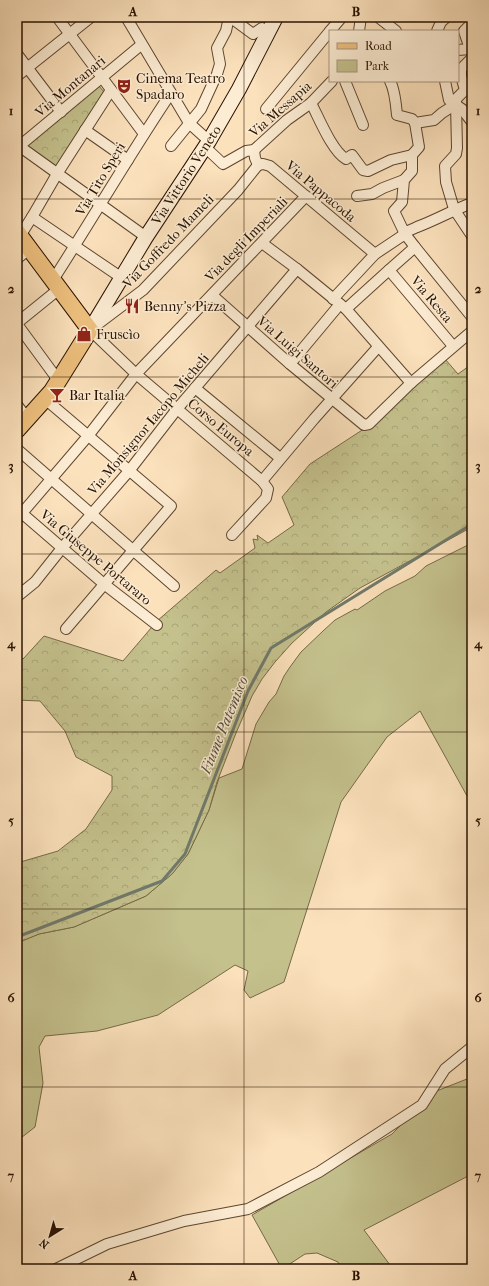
<svg xmlns="http://www.w3.org/2000/svg" width="489" height="1286" viewBox="0 0 489 1286" font-family="'IM FELL French Canon',serif">
	<style>
		.green { fill: #c4c18d; stroke: #766a46 }
		.forest { fill: url(#forest-crowns); stroke: #766a46 }
		.lines { fill: none; stroke-linecap: round; stroke-linejoin: round }
		.stream { stroke: #70796b; stroke-width: 3 }
		.street-casing { stroke: #5e462f; stroke-width: 12 }
		.secondary-casing { stroke: #291200; stroke-width: 16 }
		.primary-casing { stroke: #291200; stroke-width: 18 }
		.street { stroke: #fcecd3; stroke-width: 10 }
		.secondary { stroke: #fcecd3; stroke-width: 14 }
		.primary { stroke: #eec07e; stroke-width: 16 }
		.grid { fill: none; stroke: #291200; stroke-width: 1; stroke-opacity: 0.55 }
		.labels { text-anchor: middle; stroke-width: 3; stroke-linejoin: round; paint-order: stroke }
		.poi-label { font-size: 14px; fill: #291200; stroke: #fcecd3; text-anchor: start }
		.street-label { font-size: 14px; fill: #291200; stroke: #fcecd3 }
		.water-label { font-size: 15px; font-style: italic; fill: #524e3e; stroke: #fcecd3 }
		.neatline { fill: none; stroke: #291200; stroke-width: 1.5 }
		.grid-label { font-size: 13px; text-anchor: middle; font-weight: bold; fill: #291200 }
	</style>
	<defs>
		<pattern id="forest-crowns" width="20" height="18" patternUnits="userSpaceOnUse"><rect width="20" height="18" fill="#c4c18d"/><path d="M2 6a3 3 0 1 1 6 0M12 15a3 3 0 1 1 6 0" fill="none" stroke="#a8a578"/></pattern>
	</defs>
	<rect width="100%" height="100%" fill="#fbe1bc"/>
	<filter id="stains"><feTurbulence type="fractalNoise" baseFrequency=".005" numOctaves="4"/><feColorMatrix values="0 0 0 0 .2 0 0 0 0 .09 0 0 0 0 .02 0 0 0 .5 -.17"/></filter>
	<radialGradient id="worn" r=".72"><stop offset=".6" stop-color="#630" stop-opacity="0"/><stop offset="1" stop-color="#630" stop-opacity=".3"/></radialGradient>
	<g class="green">
		<path d="M472,543V805L420,711L387,737L341,802L284,982L250,998L244,990L248,971L235,965L158,1015L97,1031L45,1036L39,1047L43,1083L35,1127L17,1141V943L39,934L74,927L146,896L172,874L188,854L209,810L219,778L242,769L256,724L269,702L276,694L284,676L290,667L301,652L323,631L335,620L355,609L357,610L385,591L415,576L426,566Z"/>
		<path d="M472,1077V1174L364,1230L393,1269H341L338,1262L317,1253L305,1254L282,1269L252,1215L392,1134L434,1092Z"/>
	</g>
	<g class="forest">
		<path d="M98,85L105,93L57,167L27,146Z"/>
		<path d="M445,359L458,374L472,364V527L360,588L326,612L292,643L275,662L262,679L252,696L236,733L217,782L209,810L188,854L172,874L146,896L74,927L39,934L17,943V863L58,851L86,829L112,790V776L76,757L65,731L40,701L17,700V659H23L44,636L123,661L157,621L216,570L220,573L255,548L253,539L258,540L257,535L268,543L294,525L282,497L310,464L373,423Z"/>
	</g>
	<g class="lines">
		<path class="stream" d="M17,937L162,881L185,854L248,691L271,648L472,524"/>
		<g class="street-casing">
			<g id="street">
				<path d="M57,17L144,134"/>
				<path d="M126,17L189,123L209,141"/>
				<path d="M227,17L234,20L253,34L262,28L268,32"/>
				<path d="M378,17L396,31"/>
				<path d="M330,31L342,17"/>
				<path d="M359,31L361,17"/>
				<path d="M437,31L441,22L447,17"/>
				<path d="M470,49L464,31L472,23"/>
				<path d="M458,50L470,49L472,50"/>
				<path d="M17,54L61,112"/>
				<path d="M17,76L91,17"/>
				<path d="M345,81L363,125"/>
				<path d="M390,81C395,90 396,105 397,115L412,119L415,123L434,120L442,113L456,104V99L465,90L461,76V69L472,58"/>
				<path d="M445,81L449,100L462,109L472,122"/>
				<path d="M311,103C319,118 332,151 346,159L352,155L363,170L368,171L391,160L412,155"/>
				<path d="M456,104L457,148L456,154L445,166L446,182L454,209L472,236"/>
				<path d="M266,109L330,31"/>
				<path d="M415,123L419,147L412,155V171L404,180L402,202L394,211L405,234L408,231L415,228"/>
				<path d="M85,130L128,160"/>
				<path d="M17,143L19,146L146,237"/>
				<path d="M171,146L201,109L217,74L220,64L217,48L226,31L229,17"/>
				<path d="M205,147L223,164L246,151L254,150L287,120L311,103L332,81"/>
				<path d="M17,148L141,45"/>
				<path d="M254,150L255,158L258,165L263,164L270,166L375,254"/>
				<path d="M357,196L372,194L383,188L404,180"/>
				<path d="M32,217L122,278"/>
				<path d="M417,227C436,220 453,210 472,203"/>
				<path d="M20,236L32,217L57,174L111,90"/>
				<path d="M262,243L297,269L346,309L411,383"/>
				<path d="M415,247L472,317"/>
				<path d="M17,259L29,249"/>
				<path d="M389,270L453,346"/>
				<path d="M53,280C93,218 130,154 171,93"/>
				<path d="M212,295L290,364L364,425L369,424L411,383L472,331"/>
				<path d="M333,299L375,254L405,234L415,247L389,270L346,309"/>
				<path d="M17,323L59,289"/>
				<path d="M17,324L58,380"/>
				<path d="M290,364L340,304"/>
				<path d="M195,388L280,458"/>
				<path d="M45,399L171,506L66,629"/>
				<path d="M17,405L27,418"/>
				<path d="M17,449L174,586"/>
				<path d="M262,481L314,419L378,347"/>
				<path d="M17,509L104,584L157,625"/>
				<path d="M17,519L88,436L136,374L306,196"/>
				<path d="M232,535L266,498L268,489L262,481L136,374L90,330L143,290L238,190L258,165"/>
				<path d="M17,592L19,595L35,582L62,548L129,471L177,409L297,269"/>
				<path d="M56,1269L107,1244L184,1221L248,1209L319,1172L422,1105L445,1069L472,1047"/>
			</g>
		</g>
		<g class="secondary-casing">
			<path id="secondary" d="M90,330L146,237L209,141L239,89L276,17"/>
		</g>
		<g class="primary-casing">
			<path id="primary" d="M17,232L90,330L52,391L17,430"/>
		</g>
		<use href="#street" class="street"/>
		<use href="#secondary" class="secondary"/>
		<use href="#primary" class="primary"/>
	</g>
	<path class="grid" d="M244,17V1269M17,199H472M17,377H472M17,554H472M17,732H472M17,909H472M17,1087H472"/>
	<defs>
		<g id="theatre-bare" transform="scale(1.2)"><path d="M-5-5.5Q0-4 5-5.5V0Q5 5 0 6Q-5 5-5 0ZM-3.3-2.5H-1v1.5H-3.3ZM1-2.5H3.3v1.5H1ZM-2.8 1Q0 5.5 2.8 1Z" fill="#8f2418" stroke="#fcecd3" stroke-width="2.5" paint-order="stroke"/></g>
		<g id="restaurant-bare" transform="scale(1.2)"><path d="M-5-6h1v4h1v-4h1v4h1v-4h1v5L-1.5 .5V6h-2V.5L-5-1ZM5-6V6H3V1.5H1.5Q1.5-4 5-6Z" fill="#8f2418" stroke="#fcecd3" stroke-width="2.5" paint-order="stroke"/></g>
		<g id="shop-bare" transform="scale(1.2)"><path d="M-5-2.5h2.3a2.7 3.5 0 0 1 5.4 0H5L5.5 6h-11ZM-1.5-2.5h3a1.5 2.3 0 0 0-3 0Z" fill="#8f2418" stroke="#fcecd3" stroke-width="2.5" paint-order="stroke"/></g>
		<g id="bar-bare" transform="scale(1.2)"><path d="M-6-5H6L.8 .8V4.5H3.5V6h-7V4.5H-.8V.8Z" fill="#8f2418" stroke="#fcecd3" stroke-width="2.5" paint-order="stroke"/></g>
	</defs>
	<g fill-rule="evenodd">
		<use href="#theatre-bare" x="124" y="86"/>
		<use href="#restaurant-bare" x="132" y="306"/>
		<use href="#shop-bare" x="84" y="334"/>
		<use href="#bar-bare" x="57" y="395"/>
	</g>
	<g class="labels">
		<g class="poi-label">
			<text x="136" y="83">Cinema Teatro<tspan x="136" dy="16">Spadaro</tspan></text>
			<text x="144" y="311">Benny's Pizza</text>
			<text x="96" y="339">Fruscìo</text>
			<text x="69" y="400">Bar Italia</text>
		</g>
		<g class="street-label">
			<text transform="translate(70 86) rotate(-40)" y="5">Via Montanari</text>
			<text transform="translate(280 109) rotate(-41)" y="5">Via Messapia</text>
			<text transform="translate(186 175) rotate(-57)" y="5">Via Vittorio Veneto</text>
			<text transform="translate(100 179) rotate(-59)" y="5">Via Tito Speri</text>
			<text transform="translate(321 191) rotate(40)" y="5">Via Pappacoda</text>
			<text transform="translate(246 239) rotate(-46)" y="5">Via degli Imperiali</text>
			<text transform="translate(168 241) rotate(-46)" y="5">Via Goffredo Mameli</text>
			<text transform="translate(432 299) rotate(50)" y="5">Via Resta</text>
			<text transform="translate(298 352) rotate(41)" y="5">Via Luigi Santori</text>
			<text transform="translate(148 424) rotate(-50)" y="5">Via Monsignor Iacopo Micheli</text>
			<text transform="translate(221 427) rotate(40)" y="5">Corso Europa</text>
			<text transform="translate(96 557) rotate(40)" y="5">Via Giuseppe Portararo</text>
		</g>
		<g class="water-label">
			<text transform="translate(224 725) rotate(-68)" y="5">Fiume Patemisco</text>
		</g>
	</g>
	<rect width="489" height="1286" fill="none" stroke="#fbe1bc" stroke-width="44"/>
	<rect x="329" y="30" width="130" height="52" fill="#fcecd3" stroke="#a8957f"/>
	<rect x="337" y="43" width="20" height="6" fill="#eec07e" stroke="#a8957f"/>
	<text x="365" y="50" font-size="12" fill="#291200">Road</text>
	<rect x="337" y="60" width="20" height="12" fill="#c4c18d" stroke="#a8957f"/>
	<text x="365" y="70" font-size="12" fill="#291200">Park</text>
	<g transform="translate(50 1236) rotate(217)" stroke="#fcecd3" stroke-width="3" paint-order="stroke">
	<path d="M0-3L7 15L0 10L-7 15Z" fill="#291200"/>
	<text y="-6" font-size="11" font-weight="bold" text-anchor="middle" fill="#291200">N</text>
	</g>
	<rect x="22" y="22" width="445" height="1242" class="neatline"/>
	<g class="grid-label">
		<text x="133" y="16">A</text>
		<text x="356" y="16">B</text>
		<text x="11" y="115">1</text>
		<text x="478" y="115">1</text>
		<text x="11" y="293">2</text>
		<text x="478" y="293">2</text>
		<text x="11" y="470">3</text>
		<text x="478" y="470">3</text>
		<text x="11" y="648">4</text>
		<text x="478" y="648">4</text>
		<text x="11" y="825">5</text>
		<text x="478" y="825">5</text>
		<text x="11" y="1002">6</text>
		<text x="478" y="1002">6</text>
		<text x="11" y="1180">7</text>
		<text x="478" y="1180">7</text>
		<text x="133" y="1280">A</text>
		<text x="356" y="1280">B</text>
	</g>
	<rect width="100%" height="100%" filter="url(#stains)"/>
	<rect width="100%" height="100%" fill="url(#worn)"/>
</svg>
